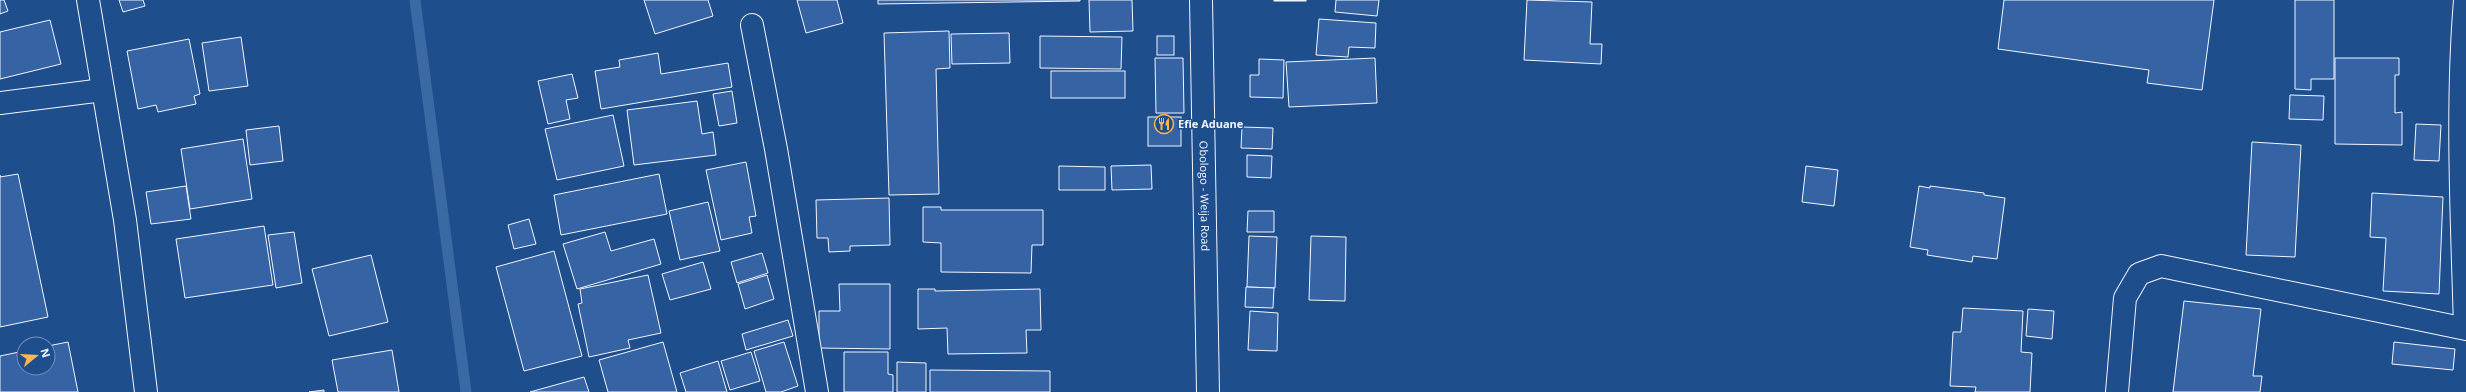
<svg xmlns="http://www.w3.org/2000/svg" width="2466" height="392" viewBox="0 0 2466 392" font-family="'Open Sans',sans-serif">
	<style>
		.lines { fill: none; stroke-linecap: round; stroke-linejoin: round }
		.stream { stroke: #3b69a3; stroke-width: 11 }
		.building { fill: #3563a3; stroke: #f2f6ff }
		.minor-casing { stroke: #f2f6ff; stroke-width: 24 }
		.minor { stroke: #1f4e8c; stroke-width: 22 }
		.labels { text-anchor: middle; stroke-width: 3; stroke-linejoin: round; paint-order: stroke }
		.poi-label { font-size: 11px; font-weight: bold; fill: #f2f6ff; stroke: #1f4e8c; text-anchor: start }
		.street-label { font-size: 11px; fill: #f2f6ff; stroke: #1f4e8c }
	</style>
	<rect width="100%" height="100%" fill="#1f4e8c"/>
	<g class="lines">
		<path class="stream" d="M415,0L466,392"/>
	</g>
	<g class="building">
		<path d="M0,0H4L8,11L0,14Z"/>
		<path d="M119,0H143L145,6L123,12Z"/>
		<path d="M644,0H708L713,16L655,34Z"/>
		<path d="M797,0H837L843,23L806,33Z"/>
		<path d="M878,0H1080V1L878,4Z"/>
		<path d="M1089,0H1132L1133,31L1090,32Z"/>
		<rect x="1274" y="0" width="32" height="1"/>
		<path d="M1336,0H1379L1377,16L1335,12Z"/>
		<path d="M1527,0L1592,2L1590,44H1602L1601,64L1524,60Z"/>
		<path d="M2004,0H2214L2202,90L2147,83L2149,70L1998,49Z"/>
		<path d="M2295,0H2334V79H2311V90L2295,89Z"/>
		<path d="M1319,19L1376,23L1375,48L1349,47L1348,57L1316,55Z"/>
		<path d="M50,20L61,64L0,79V32Z"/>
		<path d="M949,31L950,68L936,69L939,194L889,195L884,33Z"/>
		<path d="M1009,33L1010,63L952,64L951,34Z"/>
		<path d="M1040,36L1122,37L1121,69L1040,68Z"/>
		<rect x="1157" y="36" width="17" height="19"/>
		<path d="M241,37L248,86L209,91L202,43Z"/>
		<path d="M189,39L200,94L194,96L196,104L158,112L156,105L138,109L127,51Z"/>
		<path d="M658,53L661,74L728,63L732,87L601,109L595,71L620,67L619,60Z"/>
		<path d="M1155,58H1183L1184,113H1156Z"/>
		<path d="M1375,58L1377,103L1289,107L1286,62Z"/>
		<path d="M2335,58H2399V75H2395V113L2402,112V145L2335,144Z"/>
		<path d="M1259,59L1284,60L1283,98L1250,97V75H1259Z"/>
		<rect x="1051" y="71" width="74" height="27"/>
		<path d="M572,74L578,98L566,100L570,119L548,124L538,81Z"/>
		<path d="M732,91L737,123L719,126L713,94Z"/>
		<path d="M2290,95L2324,96L2323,120L2289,119Z"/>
		<path d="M697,101L702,134L713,132L716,155L634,165L627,110Z"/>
		<path d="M613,115L624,166L557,180L545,129Z"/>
		<rect x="1148" y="117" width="33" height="29"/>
		<path d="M2416,124L2441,125L2439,161L2414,160Z"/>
		<path d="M279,126L283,161L250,165L246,130Z"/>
		<path d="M1242,127L1273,128L1272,149L1241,148Z"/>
		<path d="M243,139L252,199L190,209L181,149Z"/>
		<path d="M2252,142L2301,145L2295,257L2246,255Z"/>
		<path d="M1247,155L1272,156L1271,178L1247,177Z"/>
		<path d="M746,162L756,216L749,217L752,233L721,240L706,170Z"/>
		<path d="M1151,165L1152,189L1112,190L1111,166Z"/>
		<path d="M1059,166L1105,167V190H1059Z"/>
		<path d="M1806,166L1838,170L1834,206L1802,202Z"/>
		<path d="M18,174L48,317L0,327V175V177Z"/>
		<path d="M659,174L667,214L561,235L554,195Z"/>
		<path d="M186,186L191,219L151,224L146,192Z"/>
		<path d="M1919,186L1930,188V186L1984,193V195L2005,198L1997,259L1973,256L1972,262L1927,255L1928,250L1910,247Z"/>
		<path d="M2372,193L2443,197L2439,294L2383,291L2386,238L2370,237Z"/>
		<path d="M889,198L890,245L850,246V251L829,252L828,238H817L816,200Z"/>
		<path d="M708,202L720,251L680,260L669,211Z"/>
		<path d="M923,207H941V210H1043V245H1032L1031,273L941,272V243L923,242Z"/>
		<path d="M1248,211H1274V232H1247Z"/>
		<path d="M529,219L536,244L514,249L508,225Z"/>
		<path d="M264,226L273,285L185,298L176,239Z"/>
		<path d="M294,232L302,283L276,288L268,235Z"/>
		<path d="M605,232L611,251L654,239L661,264L577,289L563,244Z"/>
		<path d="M1249,236L1277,237L1275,288L1247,287Z"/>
		<path d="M1311,236L1346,237L1345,301L1309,300Z"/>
		<path d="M554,251L582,356L524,371L496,267Z"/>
		<path d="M762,253L768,273L737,283L731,262Z"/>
		<path d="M371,255L388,322L329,336L312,269Z"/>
		<path d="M703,262L711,289L670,300L662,274Z"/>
		<path d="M648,275L661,333L628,340L630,348L589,357L578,304L582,303L580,289Z"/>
		<path d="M767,275L774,299L745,309L738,284Z"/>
		<path d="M839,284H890V349L819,348V311H840Z"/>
		<path d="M1246,287L1274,288L1273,308L1245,307Z"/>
		<path d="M918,289H935V291L1040,289L1041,330H1026L1027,353L948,354L947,328L918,329Z"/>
		<path d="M2184,301L2261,309L2253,376H2262L2260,392H2173Z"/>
		<path d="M1963,308L2023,311L2021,352L2032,353L2030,392H1975L1976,387L1950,386L1953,332H1961Z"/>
		<path d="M2028,309L2054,311L2052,339L2026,336Z"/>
		<path d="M1250,311L1278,313L1277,351L1248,350Z"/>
		<path d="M788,320L793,336L746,350L742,334Z"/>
		<path d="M68,342L78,392H0V356L24,351V368H48V346Z"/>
		<path d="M663,342L677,392H608L599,360Z"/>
		<path d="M784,342L798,386L781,392H766L754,351Z"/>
		<path d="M2394,342L2455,349L2453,370L2392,364Z"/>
		<path d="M392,350L399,392H338L332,360Z"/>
		<path d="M751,352L760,381L730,390L721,361Z"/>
		<path d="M844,352H888V374L893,375V392H844Z"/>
		<path d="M718,361L727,392H686L680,373Z"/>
		<path d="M897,362L926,363V392H897Z"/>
		<path d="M930,370L1050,371V392H930Z"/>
		<path d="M584,377L589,392H530Z"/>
		<path d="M324,390V392H309Z"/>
	</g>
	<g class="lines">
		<g class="minor-casing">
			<g id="minor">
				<path d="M88,0L125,220L146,392"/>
				<path id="s1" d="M1201,0L1208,392"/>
				<path d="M752,25L776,149L817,392"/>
				<path d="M0,103L103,90"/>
				<path d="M2465,328C2462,219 2456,109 2465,0"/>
				<path d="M2117,392L2125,298L2139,274L2161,266L2466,329"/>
			</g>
		</g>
		<use href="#minor" class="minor"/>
	</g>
	<defs>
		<g id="restaurant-ring" transform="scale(1)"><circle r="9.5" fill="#1f4e8c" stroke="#ffb74d" stroke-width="1.5"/><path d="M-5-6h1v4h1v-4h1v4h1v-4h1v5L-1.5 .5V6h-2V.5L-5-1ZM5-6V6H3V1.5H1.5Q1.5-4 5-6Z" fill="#ffb74d"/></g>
	</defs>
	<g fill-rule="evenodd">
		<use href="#restaurant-ring" x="1164" y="124"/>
	</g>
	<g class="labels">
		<g class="poi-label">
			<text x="1178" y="128">Efie Aduane</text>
		</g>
		<g class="street-label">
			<text dy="4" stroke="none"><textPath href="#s1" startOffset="196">Obologo - Weija Road</textPath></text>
		</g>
	</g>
	<g transform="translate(36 356) rotate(72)"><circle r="19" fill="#1f4e8c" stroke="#7391ba"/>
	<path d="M0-3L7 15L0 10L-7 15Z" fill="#ffb74d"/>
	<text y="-6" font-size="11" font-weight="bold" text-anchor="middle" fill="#f2f6ff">N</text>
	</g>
</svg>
